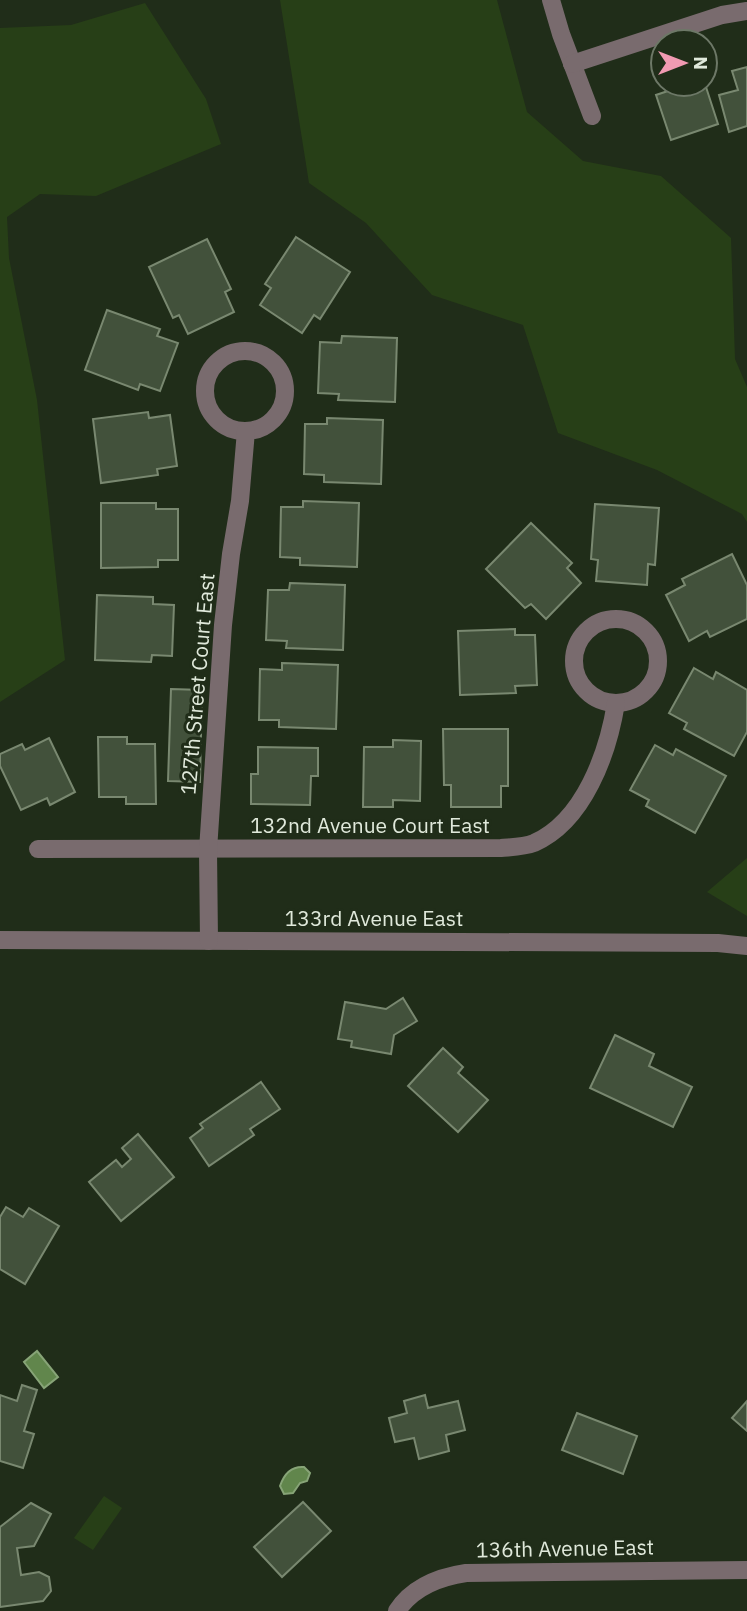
<svg xmlns="http://www.w3.org/2000/svg" width="747" height="1611" viewBox="0 0 747 1611" font-family="'IBM Plex Sans',sans-serif">
	<style>
		.green { fill: #273f17 }
		.water { fill: #61864c; stroke: #87a477; stroke-width: 2 }
		.building { fill: #42513b; stroke: #798870; stroke-width: 2 }
		.lines { fill: none; stroke-linecap: round; stroke-linejoin: round }
		.minor { stroke: #796b6e; stroke-width: 18 }
		.labels { text-anchor: middle; stroke-width: 6; stroke-linejoin: round; paint-order: stroke }
		.street-label { font-size: 21px; fill: #e0e9db; stroke: #202d19 }
	</style>
	<rect width="100%" height="100%" fill="#202d19"/>
	<g class="green">
		<path d="M280,0H497L527,112L583,161L661,176L731,238L735,359L747,387V522L742,514L657,470L558,433L523,325L432,295L366,223L309,183Z"/>
		<path d="M145,3L206,99L221,144L96,196L40,194L7,217L9,258L37,400L65,660L0,702V28L71,25Z"/>
		<path d="M747,858V916L707,892Z"/>
		<path d="M104,1496L122,1508L93,1550L74,1538Z"/>
	</g>
	<g class="water">
		<path d="M37,1351L58,1377L44,1388L24,1362Z"/>
		<path d="M304,1467L310,1473L307,1481L300,1483L293,1493L284,1494L280,1486C284,1474 291,1466 304,1467Z"/>
	</g>
	<g class="building">
		<path d="M747,67V126L729,132L719,95L738,90L732,71Z"/>
		<path d="M689,84H705L718,124L671,140L656,95Z"/>
		<path d="M296,237L350,272L320,319L314,315L302,333L260,305L271,288L265,284Z"/>
		<path d="M207,239L231,289L225,292L234,312L188,334L179,315L173,318L149,267Z"/>
		<path d="M107,310L160,329L157,336L178,343L160,391L140,384L138,390L85,370Z"/>
		<path d="M342,336L397,338L395,402L338,400L339,394L318,393L320,342L341,343Z"/>
		<path d="M148,412L149,418L170,415L177,466L157,469L158,475L101,483L93,419Z"/>
		<path d="M327,418L383,420L381,484L324,482V475L304,474L305,424H327Z"/>
		<path d="M303,501L359,503L357,567L300,565V558L280,557L281,507H303Z"/>
		<path d="M101,503H156V509H178V560H158V567L101,568Z"/>
		<path d="M595,504L659,508L655,565L648,564L647,585L596,581L598,560L591,559Z"/>
		<path d="M531,523L572,563L567,568L581,583L546,619L531,604L525,608L486,569Z"/>
		<path d="M732,554L747,585V619L710,637L707,631L689,641L666,595L685,585L682,579Z"/>
		<path d="M290,583L345,585L343,650L286,648L287,641L266,640L268,590H289Z"/>
		<path d="M97,595L153,597V604L174,605L172,656L152,655L151,662L95,660Z"/>
		<path d="M515,629V635H535L537,685L515,686L516,693L460,695L458,631Z"/>
		<path d="M282,663L338,665L336,729L279,727V720H259L260,669L282,670Z"/>
		<path d="M694,668L713,679L716,672L747,690V732L734,756L684,729L687,723L669,713Z"/>
		<path d="M171,689L202,690L200,782L168,781Z"/>
		<path d="M443,729H508V786H501V807H451V785H444Z"/>
		<path d="M98,737H127V744H155L156,804H126V797H99Z"/>
		<path d="M49,738L75,792L50,805L47,798L21,810L0,766V754L22,744L25,750Z"/>
		<path d="M393,740L421,741L420,801L393,800V807H363L364,747H393Z"/>
		<path d="M655,745L673,755L676,749L726,776L695,833L646,806L649,800L630,790Z"/>
		<path d="M258,747L318,748V776H311L310,805L251,804V774H258Z"/>
		<path d="M403,998L417,1021L394,1035L391,1054L351,1047L352,1041L338,1039L345,1002L386,1009Z"/>
		<path d="M615,1035L654,1054L649,1066L692,1087L673,1127L590,1088Z"/>
		<path d="M443,1048L463,1067L458,1073L488,1100L458,1132L408,1086Z"/>
		<path d="M261,1082L280,1109L250,1129L254,1135L209,1166L190,1138L203,1128L200,1124Z"/>
		<path d="M138,1134L174,1177L121,1221L89,1182L116,1160L122,1167L131,1159L122,1148Z"/>
		<path d="M6,1207L23,1217L29,1208L59,1226L25,1284L0,1269V1217Z"/>
		<path d="M22,1385L37,1390L24,1431L34,1434L23,1468L0,1461V1395L17,1401Z"/>
		<path d="M425,1395L428,1408L458,1401L465,1430L446,1435L449,1451L419,1459L414,1438L395,1442L389,1418L407,1413L404,1401Z"/>
		<path d="M747,1401V1431L732,1418Z"/>
		<path d="M577,1413L637,1436L623,1474L562,1450Z"/>
		<path d="M303,1502L331,1531L282,1577L254,1547Z"/>
		<path d="M31,1503L51,1514L34,1546L17,1548L21,1575L39,1572L49,1577L51,1591L43,1601L0,1607V1527Z"/>
	</g>
	<g class="lines">
		<g class="minor">
			<path d="M551,0L561,34L592,116"/>
			<path d="M572,64L722,15L747,11"/>
			<circle cx="245" cy="391" r="40"/>
			<circle cx="616" cy="661" r="42"/>
			<path d="M38,849L501,848C512,847 524,847 534,843C584,821 608,753 616,703"/>
			<path d="M0,940L718,943L747,946"/>
			<path d="M209,941L208,850L223,625L231,554L240,501L246,431"/>
			<path d="M397,1611C412,1588 439,1577 466,1573L747,1570"/>
		</g>
	</g>
	<g class="labels">
		<g class="street-label">
			<text transform="translate(198 684) rotate(-85)" y="7">127th Street Court East</text>
			<text x="370" y="833">132nd Avenue Court East</text>
			<text x="374" y="926">133rd Avenue East</text>
			<text transform="translate(565 1549) rotate(-1)" y="7">136th Avenue East</text>
		</g>
	</g>
	<g transform="translate(684 63) rotate(90)"><circle r="33" fill="#202d19" stroke="#6d7867" stroke-width="2"/>
	<path d="M0-5L12 26L0 18L-12 26Z" fill="#f19ab2"/>
	<text y="-10" font-size="19" font-weight="bold" text-anchor="middle" fill="#e0e9db">N</text>
	</g>
</svg>
